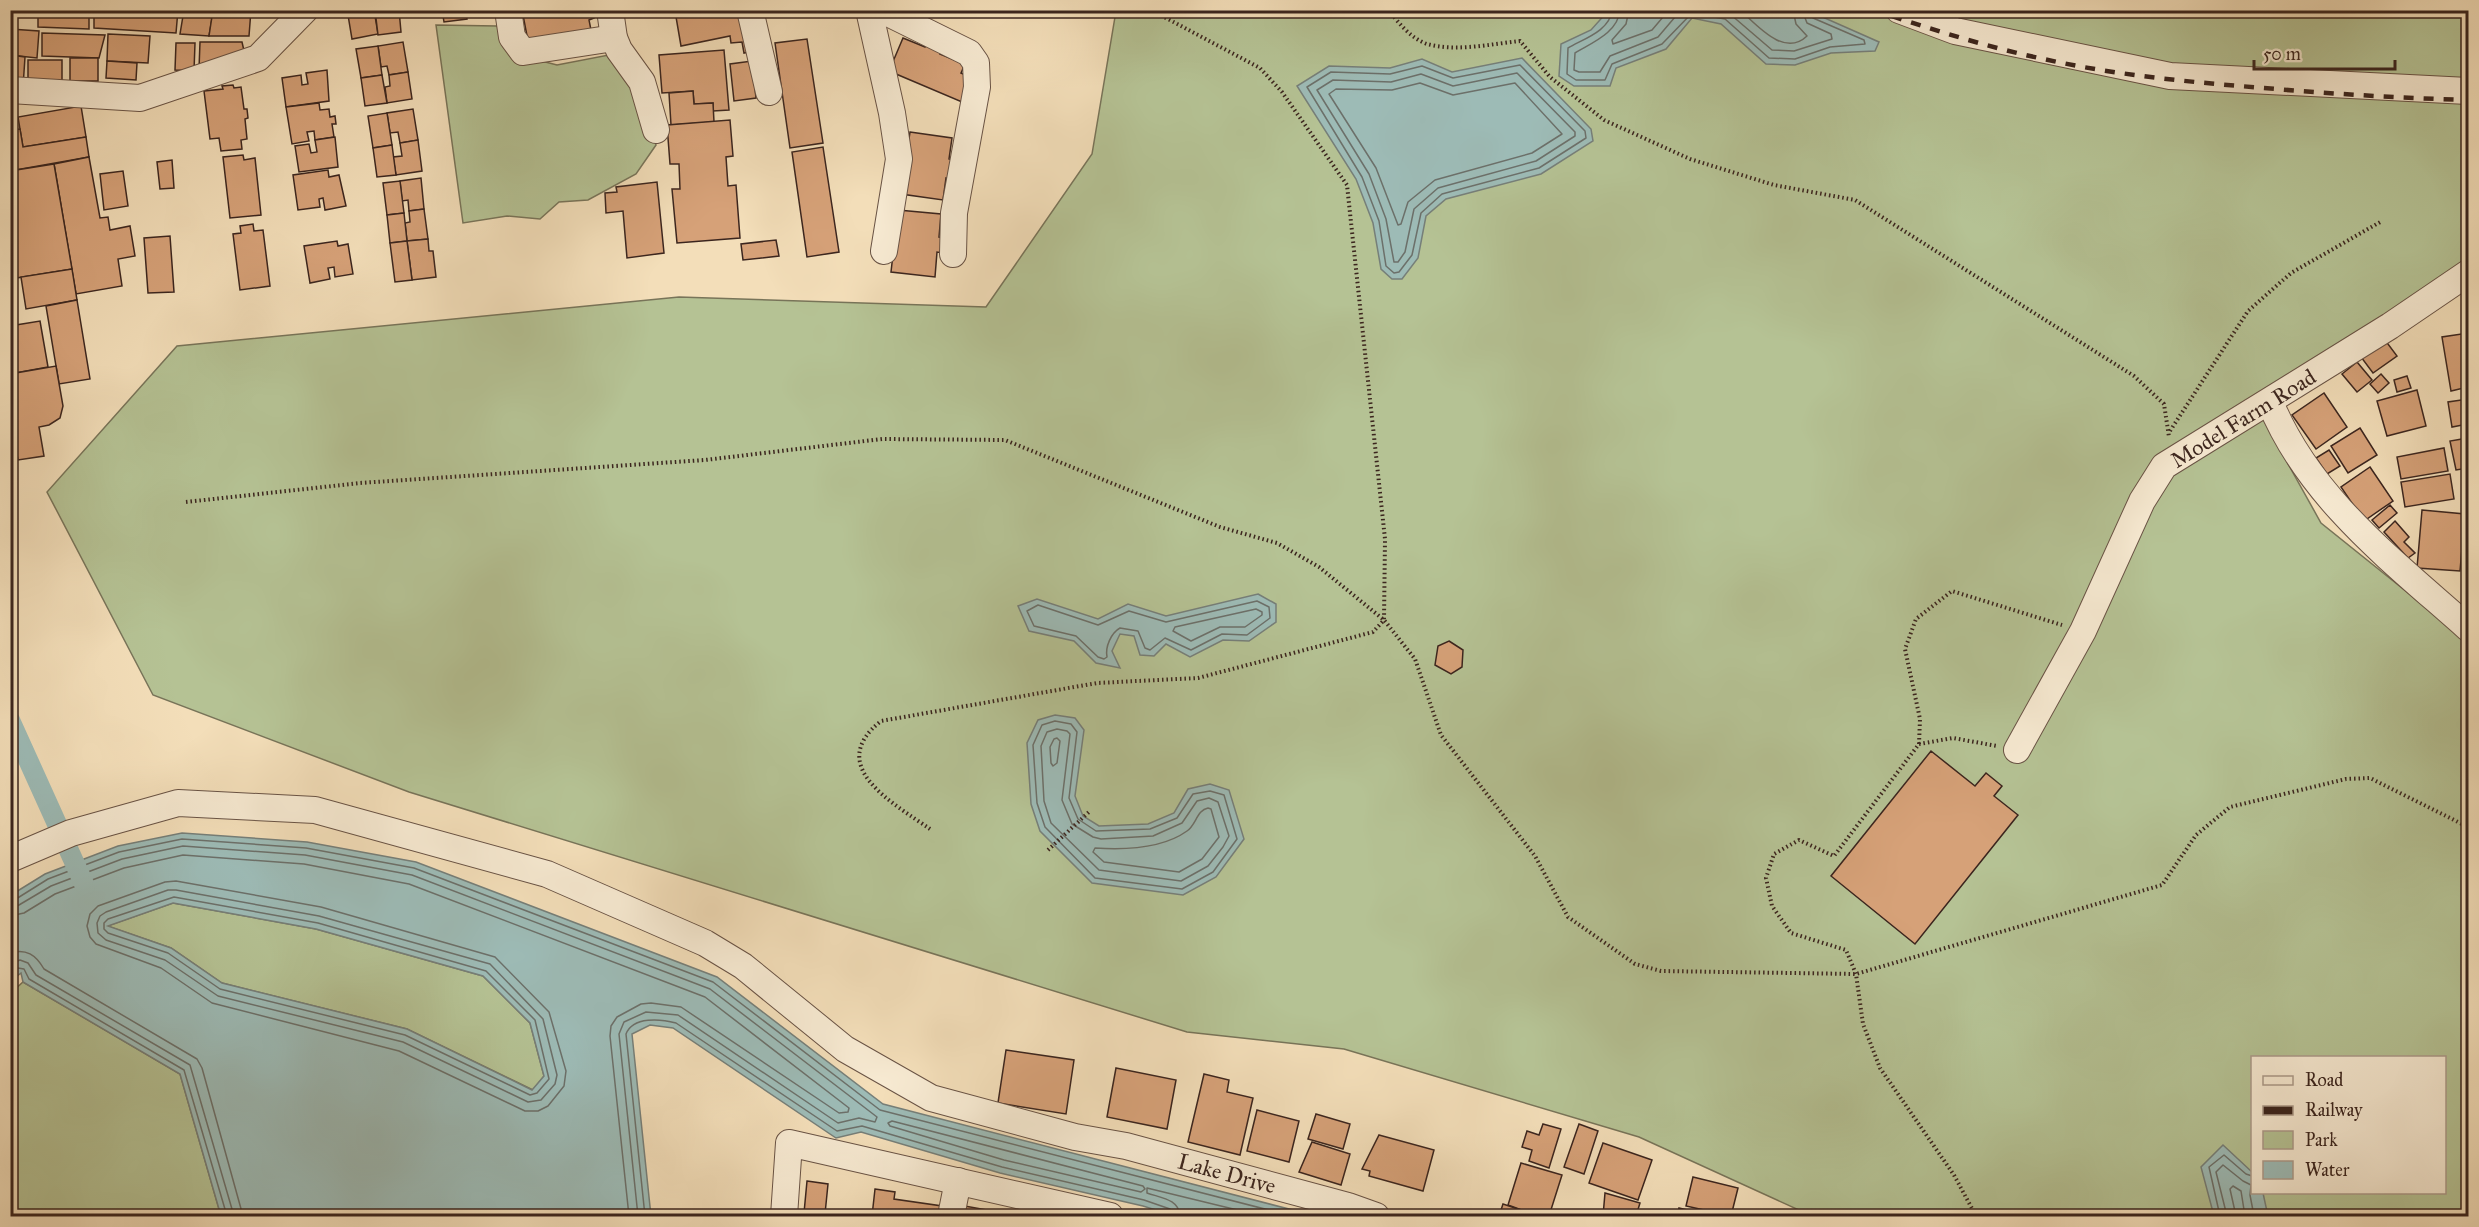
<svg xmlns="http://www.w3.org/2000/svg" width="2479" height="1227" viewBox="0 0 2479 1227" font-family="'IM FELL Great Primer',serif">
	<style>
		.green { fill: #b5c294; stroke: #787459; stroke-width: 1.5; fill-rule: evenodd }
		.water { fill: #9dbbb6; stroke: #767f79; stroke-width: 1.5; fill-rule: evenodd }
		.lines { fill: none; stroke-linecap: round; stroke-linejoin: round }
		.shore { stroke: #6c706a; stroke-width: 1.5 }
		.canal { stroke: #9dbbb6; stroke-width: 20 }
		.building { fill: #d6a178; stroke: #3b251e; stroke-width: 1.5 }
		.minor-casing { stroke: #695345; stroke-width: 28 }
		.path { stroke: #3b251e; stroke-width: 4; stroke-dasharray: 1.5 3; stroke-linecap: butt }
		.minor { stroke: #f7ead2; stroke-width: 26 }
		.rail { stroke: #3b251e; stroke-width: 4.5; stroke-dasharray: 10 10; stroke-linecap: butt }
		.labels { text-anchor: middle; stroke-width: 4.5; stroke-linejoin: round; paint-order: stroke }
		.street-label { font-size: 22px; fill: #3b251e; stroke: #f7ead2 }
	</style>
	<rect width="100%" height="100%" fill="#f3deb9"/>
	<filter id="stains"><feTurbulence type="fractalNoise" baseFrequency=".00333" numOctaves="4"/><feColorMatrix values="0 0 0 0 .2 0 0 0 0 .09 0 0 0 0 .02 0 0 0 .5 -.17"/></filter>
	<radialGradient id="worn" r=".72"><stop offset=".6" stop-color="#630" stop-opacity="0"/><stop offset="1" stop-color="#630" stop-opacity=".3"/></radialGradient>
	<g class="green">
		<path d="M1116,11H2468V275L2258,410L2321,523L2468,641V1216H1812L1639,1137L1344,1049L1187,1032L409,792L153,695L47,492L177,346L679,297L986,307L1092,154ZM2252,1058H2444V1192H2252Z"/>
		<path d="M436,25L497,26L522,56L557,65L619,53L643,89L656,145L636,174L588,200L559,202L540,219L507,216L463,223Z"/>
		<path d="M173,903L316,929L483,976L530,1023L544,1076L533,1090L407,1029L222,983L171,948L107,926Z"/>
		<path d="M23,982L180,1074L221,1216H11V993Z"/>
	</g>
	<g class="water">
		<path d="M1608,11H1809L1879,42L1875,51L1831,53L1795,65L1766,64L1721,24L1692,18L1666,49L1616,68L1610,86H1574L1559,76L1561,44L1591,30Z"/>
		<path d="M1522,58L1591,129L1593,141L1541,174L1446,199L1426,216L1418,258L1402,279H1392L1381,269L1373,223L1356,179L1297,86L1329,66L1390,68L1422,59L1452,72Z"/>
		<path d="M1258,594L1276,604V622L1249,641L1223,640L1190,657L1166,644L1154,656L1140,655L1134,636L1120,634L1112,651L1120,668L1096,663L1074,641L1029,631L1018,606L1037,599L1098,619L1128,604L1166,616Z"/>
		<path d="M1055,715L1075,718L1084,730L1075,796L1083,816L1099,826L1148,824L1174,813L1188,789L1210,784L1229,790L1244,839L1216,877L1183,895L1092,883L1040,831L1031,804L1027,743L1038,720Z"/>
		<path d="M182,833L307,842L416,862L717,977L883,1104L1316,1216H1175L1143,1206L1000,1173L861,1132L836,1138L673,1028L650,1025L632,1034L651,1216H221L180,1074L23,982L21,973L11,981V895L45,874L118,846ZM173,903L316,929L483,976L530,1023L544,1076L532,1090L407,1029L222,983L171,948L108,926Z"/>
		<path d="M2223,1145L2252,1172V1192L2263,1193L2268,1216H2214L2201,1167Z"/>
	</g>
	<g class="lines">
		<g class="shore">
			<path d="M1612,10C1610,31 1583,39 1568,48L1567,74L1576,80H1605L1612,64L1662,44L1692,13L1725,19L1769,58L1795,59L1830,47L1865,44L1864,40L1813,18L1810,10"/>
			<path d="M1620,10C1618,33 1591,43 1575,53L1574,70L1579,72H1600L1610,56L1658,37L1681,10"/>
			<path d="M1629,10L1626,24L1612,40L1613,44L1652,30L1669,10"/>
			<path d="M1722,10L1730,14L1772,50L1794,51L1832,39L1831,34L1807,23L1802,10"/>
			<path d="M1740,10C1757,25 1784,58 1807,36L1796,24L1793,10"/>
			<path d="M1520,65L1585,131L1586,138L1539,168L1442,194L1421,213L1412,255L1399,272L1394,273L1386,266L1379,221L1362,177L1307,87L1331,72L1390,74L1422,66L1453,78Z"/>
			<path d="M1517,73L1575,132V136L1536,161L1438,188L1414,209L1405,252L1398,262H1394L1386,219L1369,174L1317,90L1333,80L1391,82L1421,74L1453,86Z"/>
			<path d="M1420,83L1453,95L1515,83L1562,134L1532,153L1435,180L1408,202L1401,224L1398,225L1376,168L1329,94L1336,89L1392,90Z"/>
			<path d="M1257,601L1269,607L1270,618L1247,635L1222,634L1191,650L1165,638L1150,650L1145,648L1138,631L1120,628C1111,633 1105,647 1107,657L1104,659L1098,657L1076,636L1034,626L1027,611L1038,605L1098,625L1129,611L1166,622Z"/>
			<path d="M1256,609L1262,612V615L1245,627H1220L1191,641L1173,631L1175,627Z"/>
			<path d="M1055,721L1071,724L1077,732L1069,798L1078,819L1096,831L1150,829L1177,818L1193,794L1210,791L1224,795L1237,839L1213,872L1182,889L1095,878L1045,827L1037,803L1033,745L1042,725Z"/>
			<path d="M1057,729L1067,731L1070,734L1062,800L1072,824L1093,837L1101,839L1153,836L1182,823L1197,801L1209,798L1218,802L1229,836L1223,847L1208,866L1181,881L1099,870L1051,823L1044,801L1041,746L1047,732Z"/>
			<path d="M1057,738L1060,741L1057,763L1053,766L1051,763L1050,747L1054,739Z"/>
			<path d="M1208,808L1211,809L1219,837L1202,859L1179,872L1104,862L1093,852L1095,848C1125,850 1162,849 1187,831C1196,825 1197,810 1208,808Z"/>
			<path d="M176,881L321,907L495,957L549,1012L566,1071L564,1086L548,1106L538,1111H525L399,1051L212,1003L161,968L96,944L90,937L87,926L90,914L98,906L165,882Z"/>
			<path d="M168,890H176L319,916L490,964L543,1019L557,1075L555,1084L541,1100L528,1102L403,1042L218,996L165,960L106,940L98,933L97,923L100,916L106,912Z"/>
			<path d="M174,897L318,923L486,971L535,1020L549,1079L537,1093L530,1095L405,1035L220,989L168,953L108,933L104,929V923L108,919Z"/>
			<path d="M10,900L16,899L48,879L119,852L182,839L306,848L414,868L713,982L880,1110L1292,1216"/>
			<path d="M10,907L19,905L51,886L122,859L183,846L305,855L412,875L710,989L877,1117L875,1122L859,1118L838,1123L678,1015L646,1012L624,1022L619,1034L638,1216"/>
			<path d="M10,916L24,913L55,894L124,868L183,855L304,864L409,884L705,997L849,1108L848,1112L839,1113L681,1007L651,1003L641,1004L617,1017L611,1026L610,1036L629,1216"/>
			<path d="M10,953C26,948 36,955 44,969L197,1059L202,1068L243,1216"/>
			<path d="M10,964L20,960L28,963L36,975L190,1065L234,1216"/>
			<path d="M10,973L18,968L24,969L29,979L184,1070L227,1216"/>
			<path d="M892,1121L1143,1186L1145,1189L1141,1192L1004,1160L890,1126L888,1123Z"/>
			<path d="M645,1216L626,1034C633,1016 661,1019 676,1023L837,1131L862,1126L1002,1167L1144,1200L1170,1209L1173,1216"/>
			<path d="M1180,1216C1179,1199 1161,1198 1147,1193V1188L1262,1216"/>
			<path d="M2220,1216L2209,1167L2224,1155L2246,1174L2252,1176"/>
			<path d="M2227,1216L2216,1172L2223,1165L2243,1181L2251,1185L2250,1195L2254,1216"/>
			<path d="M2236,1216L2230,1189L2233,1186L2241,1191L2245,1216"/>
		</g>
		<path class="canal" d="M10,720L85,886"/>
	</g>
	<g class="building">
		<path d="M38,10H89V29L38,27Z"/>
		<path d="M94,10H178L176,33L94,28Z"/>
		<path d="M184,10H203V15L212,18L209,36L180,34Z"/>
		<path d="M213,10H251L249,36H209Z"/>
		<path d="M374,10L378,34L352,39L348,15Z"/>
		<path d="M375,10H399L401,32L378,35Z"/>
		<path d="M442,10H466L467,19L444,22Z"/>
		<path d="M522,10H592L594,18L589,20L592,35L528,41Z"/>
		<path d="M703,10H747L754,51L744,53L742,42L731,43L730,36L681,46L676,17L704,13Z"/>
		<path d="M10,29L39,31L37,58L10,55Z"/>
		<path d="M42,33L105,35L99,58L42,56Z"/>
		<path d="M108,34L150,36L148,63L107,61Z"/>
		<path d="M903,38L925,47L928,40L943,47L940,54L965,64L961,73L968,76L962,102L889,71Z"/>
		<path d="M807,39L823,143L790,148L775,43Z"/>
		<path d="M200,42H242L245,55L199,69Z"/>
		<path d="M403,42L408,72L389,75L387,66L381,67L378,46Z"/>
		<path d="M176,43H195L194,71L175,70Z"/>
		<path d="M378,46L382,75L361,78L356,49Z"/>
		<path d="M724,50L729,110L713,111V103L694,104L693,91L662,93L659,55Z"/>
		<path d="M10,55L25,57L23,87L10,86Z"/>
		<rect x="70" y="58" width="28" height="23"/>
		<path d="M28,60H62V92L28,82Z"/>
		<path d="M107,61L137,63L136,80L106,78Z"/>
		<path d="M752,61L756,98L734,101L730,64Z"/>
		<path d="M327,70L329,101L286,107L282,78L301,75L302,85L308,84L306,73Z"/>
		<path d="M408,72L412,99L387,103L385,87L390,86L389,75Z"/>
		<path d="M382,75L387,103L365,106L361,78Z"/>
		<path d="M233,85L234,88L241,87L244,109H247L248,118L245,119L247,139L241,140L242,149L221,151L219,138L210,139L204,91L223,89L222,86Z"/>
		<path d="M693,91L694,104L713,103L714,122L671,125L669,93Z"/>
		<path d="M319,103L320,110L329,109L330,117L335,116L336,124H332L334,137L315,140L314,131L307,132L309,141L292,144L286,107Z"/>
		<path d="M81,106L86,137L23,147L18,117Z"/>
		<path d="M413,109L418,140L400,143L398,132L390,133L387,113Z"/>
		<path d="M387,113L392,145L373,148L368,116Z"/>
		<path d="M730,120L733,156L726,157L728,186L736,185L740,238L677,243L672,189H680L679,164H670L667,125Z"/>
		<path d="M20,129L23,147L86,137L89,157L10,171V130Z"/>
		<path d="M910,132L952,138L949,159L956,161L953,180L946,178L943,200L901,194Z"/>
		<path d="M335,137L338,167L299,172L295,146L309,144L311,153L317,152L315,140Z"/>
		<path d="M418,140L422,171L396,175L393,157L402,156L400,143Z"/>
		<path d="M392,145L396,175L377,177L373,148Z"/>
		<path d="M823,147L839,252L807,257L792,152Z"/>
		<path d="M243,155L244,160L255,158L261,215L230,218L223,157Z"/>
		<path d="M89,157L100,218L108,217L110,230L130,226L135,256L118,259L122,286L76,294L54,164Z"/>
		<path d="M172,160L174,188L160,189L157,162Z"/>
		<path d="M54,164L72,269L10,279V171Z"/>
		<path d="M328,170L329,177L339,175L346,206L325,210L323,198L319,199L320,207L298,210L293,175Z"/>
		<path d="M123,171L128,206L104,210L100,174Z"/>
		<path d="M421,178L424,209L409,211L408,200L402,201L400,181Z"/>
		<path d="M400,181L404,213L387,215L383,183Z"/>
		<path d="M657,182L664,253L627,258L623,211L606,213L605,193L617,192L616,187Z"/>
		<path d="M424,209L428,239L407,241L405,223L410,222L409,211Z"/>
		<path d="M898,210L941,214L939,237L945,238L943,253L937,252L935,277L891,272Z"/>
		<path d="M404,213L407,241L390,243L387,215Z"/>
		<path d="M253,224L254,231L263,230L270,286L240,290L233,234L241,233L240,226Z"/>
		<path d="M170,236L174,292L148,293L144,238Z"/>
		<path d="M428,239L429,251H433L436,277L412,280L407,241Z"/>
		<path d="M776,240L779,256L743,260L741,244Z"/>
		<path d="M337,241L338,246L348,244L353,274L335,277L334,267L328,268L330,279L310,283L304,246Z"/>
		<path d="M407,241L412,280L395,282L390,243Z"/>
		<path d="M72,269L77,300L26,309L21,277Z"/>
		<path d="M77,300L90,379L59,384L46,306Z"/>
		<path d="M40,321L48,367L10,374V326Z"/>
		<path d="M2468,333V387L2451,391L2442,337Z"/>
		<path d="M2382,336L2397,356L2373,373L2358,353Z"/>
		<path d="M2357,362L2372,380L2357,392L2342,374Z"/>
		<path d="M56,366L63,406L60,418L49,425L39,427L44,456L18,460L10,417V374Z"/>
		<path d="M2381,374L2389,383L2378,393L2370,384Z"/>
		<path d="M2407,376L2411,388L2397,392L2394,380Z"/>
		<path d="M2417,390L2426,426L2387,436L2377,401Z"/>
		<path d="M2324,393L2347,427L2316,449L2292,415Z"/>
		<path d="M2468,399V424L2452,427L2448,402Z"/>
		<path d="M2360,428L2377,455L2348,473L2331,446Z"/>
		<path d="M2468,438V468L2456,470L2450,441Z"/>
		<path d="M2444,448L2448,471L2401,479L2397,457Z"/>
		<path d="M2329,450L2340,466L2327,474L2316,458Z"/>
		<path d="M2370,467L2393,501L2364,521L2341,487Z"/>
		<path d="M2450,474L2454,499L2405,507L2401,482Z"/>
		<path d="M2390,505L2397,513L2379,528L2372,520Z"/>
		<path d="M2422,510L2465,514L2460,571L2417,568Z"/>
		<path d="M2395,521L2409,537L2404,542L2415,553L2408,558L2384,532Z"/>
		<path d="M1449,641L1463,650L1462,667L1451,674L1435,665L1438,646Z"/>
		<path d="M1931,751L1975,786L1986,773L2002,786L1994,796L2018,815L1915,944L1831,876Z"/>
		<path d="M1006,1050L1074,1060L1066,1114L998,1103Z"/>
		<path d="M1116,1068L1176,1080L1167,1129L1107,1117Z"/>
		<path d="M1204,1074L1229,1080L1227,1092L1253,1098L1240,1155L1188,1142Z"/>
		<path d="M1257,1110L1299,1121L1289,1162L1247,1151Z"/>
		<path d="M1316,1114L1350,1124L1343,1149L1308,1139Z"/>
		<path d="M1543,1124L1561,1129L1549,1168L1529,1161L1532,1150L1522,1147L1527,1131L1539,1135Z"/>
		<path d="M1579,1124L1598,1131L1584,1174L1564,1167Z"/>
		<path d="M1379,1135L1434,1150L1423,1191L1369,1176L1370,1171L1362,1169Z"/>
		<path d="M1312,1142L1350,1154L1341,1185L1299,1172Z"/>
		<path d="M1603,1143L1652,1160L1638,1200L1589,1183Z"/>
		<path d="M1521,1163L1562,1175L1549,1216H1526L1527,1212L1508,1205Z"/>
		<path d="M1693,1177L1738,1188L1731,1216L1686,1206Z"/>
		<path d="M807,1181L828,1184L825,1214L804,1213Z"/>
		<path d="M875,1189L895,1192L894,1199L942,1206L940,1216H872Z"/>
		<path d="M1605,1193L1640,1203L1636,1216H1603Z"/>
		<path d="M1503,1204L1527,1212L1526,1216H1499Z"/>
		<path d="M959,1205L993,1211L992,1216H957Z"/>
		<path d="M1679,1208L1712,1216H1677Z"/>
	</g>
	<g class="lines">
		<g class="minor-casing">
			<g id="minor">
				<path d="M508,10L512,37L523,52L614,38"/>
				<path d="M610,10L614,38L619,50L642,82L656,130"/>
				<path d="M750,10L769,92"/>
				<path d="M869,10L892,113L899,159L884,251"/>
				<path d="M882,10L969,53L976,63L977,87L954,213L953,254"/>
				<path d="M1899,10L1955,31L2170,76L2468,91"/>
				<path d="M10,90L140,98L258,58L305,10"/>
				<path d="M2270,402C2309,498 2393,561 2468,628"/>
				<path d="M2017,750L2083,631L2142,501L2164,466L2390,326L2468,273"/>
				<path d="M10,859L71,833L178,803L315,810L547,874L705,943L743,966L845,1049L931,1098L1075,1137L1126,1146L1348,1206L1376,1216"/>
				<path d="M784,1216L789,1143L1110,1216"/>
				<path d="M951,1216L958,1181"/>
			</g>
		</g>
		<g class="path">
			<path d="M1389,10C1398,23 1412,39 1427,44C1456,52 1491,44 1520,41L1550,77L1604,120L1690,159L1774,185L1855,200L2134,376L2164,404L2169,437"/>
			<path d="M2170,431L2248,311L2291,273L2382,221"/>
			<path d="M186,502L360,483L705,460L882,439L1005,440L1220,527L1277,543L1319,567L1384,620L1415,659L1441,735L1535,856L1568,917L1635,964L1661,971L1856,974L2162,885L2196,835L2230,807L2346,779L2370,778L2468,827"/>
			<path d="M1919,744L1920,719L1905,649L1916,619L1952,591L2062,625"/>
			<path d="M930,829C893,803 824,766 881,721L1097,683L1198,678L1373,632L1384,620L1385,539L1347,185L1282,92L1260,68L1151,10"/>
			<path d="M1048,850L1090,811"/>
			<path d="M1976,1216L1954,1175L1880,1068L1863,1024L1856,974L1846,950L1791,933L1772,906L1766,878L1774,854L1799,840L1834,856L1919,744L1953,738L1997,746"/>
		</g>
		<use href="#minor" class="minor"/>
		<path class="rail" d="M1873,10C1928,28 1983,46 2039,58C2113,75 2189,82 2264,88C2332,94 2400,98 2468,100"/>
	</g>
	<g class="labels">
		<g class="street-label">
			<text transform="translate(2243 418) rotate(-32)" y="8">Model Farm Road</text>
			<text transform="translate(1227 1173) rotate(15)" y="8">Lake Drive</text>
		</g>
	</g>
	<rect width="2479" height="1227" fill="none" stroke="#f3deb9" stroke-width="36"/>
	<rect x="12" y="12" width="2455" height="1203" fill="none" stroke="#3b251e" stroke-width="3"/>
	<rect x="18" y="18" width="2443" height="1191" fill="none" stroke="#3b251e" stroke-width="1.5"/>
	<rect x="2251" y="1056" width="195" height="138" fill="#f7ead2" stroke="#ac9b8a" stroke-width="1.5"/>
	<rect x="2263" y="1076" width="30" height="9" fill="#f7ead2" stroke="#ac9b8a" stroke-width="1.5"/>
	<text x="2305" y="1086" font-size="18" fill="#3b251e">Road</text>
	<rect x="2263" y="1106" width="30" height="9" fill="#3b251e" stroke="#ac9b8a" stroke-width="1.5"/>
	<text x="2305" y="1116" font-size="18" fill="#3b251e">Railway</text>
	<rect x="2263" y="1131" width="30" height="18" fill="#b5c294" stroke="#ac9b8a" stroke-width="1.5"/>
	<text x="2305" y="1146" font-size="18" fill="#3b251e">Park</text>
	<rect x="2263" y="1161" width="30" height="18" fill="#9dbbb6" stroke="#ac9b8a" stroke-width="1.5"/>
	<text x="2305" y="1176" font-size="18" fill="#3b251e">Water</text>
	<path d="M2254 60v9h141v-9" fill="none" stroke="#3b251e" stroke-width="3"/>
	<text x="2263" y="60" font-size="18" fill="#3b251e" stroke="#f7ead2" stroke-width="4.5" paint-order="stroke">50 m</text>
	<rect width="100%" height="100%" filter="url(#stains)"/>
	<rect width="100%" height="100%" fill="url(#worn)"/>
</svg>
